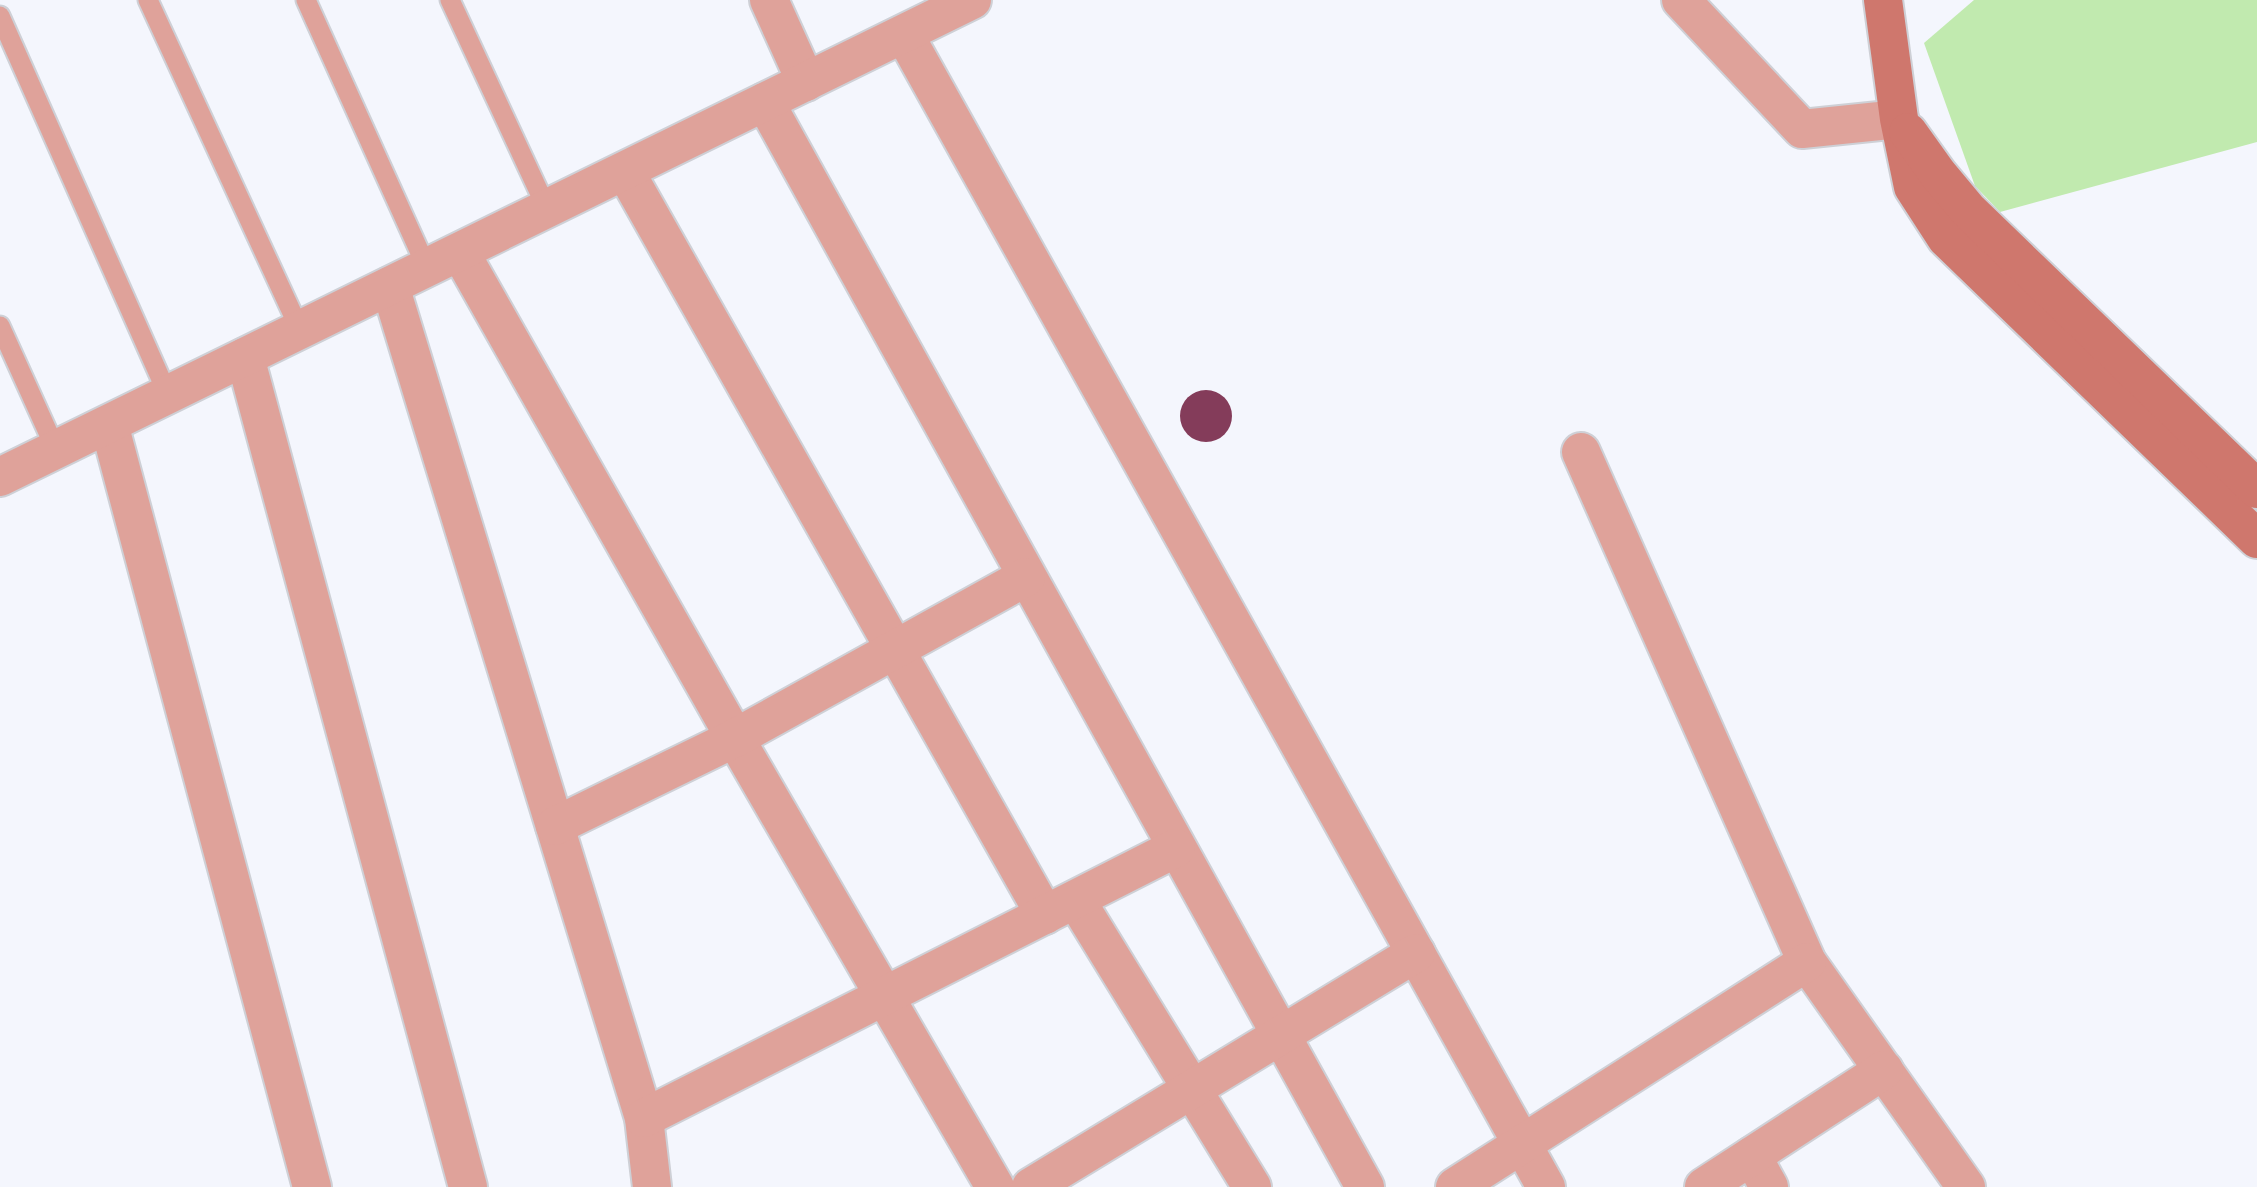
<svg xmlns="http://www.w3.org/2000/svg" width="2257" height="1187" viewBox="0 0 2257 1187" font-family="Rubik,sans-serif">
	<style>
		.green { fill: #c1eaaf }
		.building { fill: #843c5a }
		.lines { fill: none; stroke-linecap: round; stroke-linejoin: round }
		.lane-casing { stroke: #ced0d6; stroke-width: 23 }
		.street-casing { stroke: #ced0d6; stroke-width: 42 }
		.secondary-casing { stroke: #ced0d6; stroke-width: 42 }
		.lane { stroke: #dfa29a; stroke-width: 19 }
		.street { stroke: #dfa29a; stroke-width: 38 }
		.secondary { stroke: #cf776d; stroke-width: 38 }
	</style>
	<rect width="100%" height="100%" fill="#f4f6fd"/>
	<path class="green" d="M1974,0H2257V142L2000,212L1975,186L1924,43Z"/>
	<circle class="building" cx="1206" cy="416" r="26"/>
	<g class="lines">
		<g class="lane-casing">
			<g id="lane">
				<path d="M148,0L300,330"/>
				<path d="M306,0L427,268"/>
				<path d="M450,0L547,209"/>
				<path d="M0,16L168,395"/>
				<path d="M0,326L56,450"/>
			</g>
		</g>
		<g class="street-casing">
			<g id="street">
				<path d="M769,0L806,82"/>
				<path d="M1681,0L1802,129L1899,119"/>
				<path d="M904,34L1546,1187"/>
				<path d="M765,102L1365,1187"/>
				<path d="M625,171L1045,915"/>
				<path d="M460,252L735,738L995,1187"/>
				<path d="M390,286L644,1118L652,1187"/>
				<path d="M245,357L468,1187"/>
				<path d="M109,424L312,1187"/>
				<path d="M1581,452L1807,962L1966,1187"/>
				<path d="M0,477L972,0"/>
				<path d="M555,826L735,738L1026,577"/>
				<path d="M1076,900L1252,1187"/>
				<path d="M644,1118L1176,848"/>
				<path d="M1752,1156L1769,1187"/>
				<path d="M1031,1187L1416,953"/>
				<path d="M1455,1187L1807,962"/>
				<path d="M1704,1187L1884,1070"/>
			</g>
		</g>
		<g class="secondary-casing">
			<g id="secondary">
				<path d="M1883,0L1899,119L1913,187L1946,238L2257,539"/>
				<path d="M1908,132L1938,174L1968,210L2257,489"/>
			</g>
		</g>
		<use href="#lane" class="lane"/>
		<use href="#street" class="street"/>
		<use href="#secondary" class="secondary"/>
	</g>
</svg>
